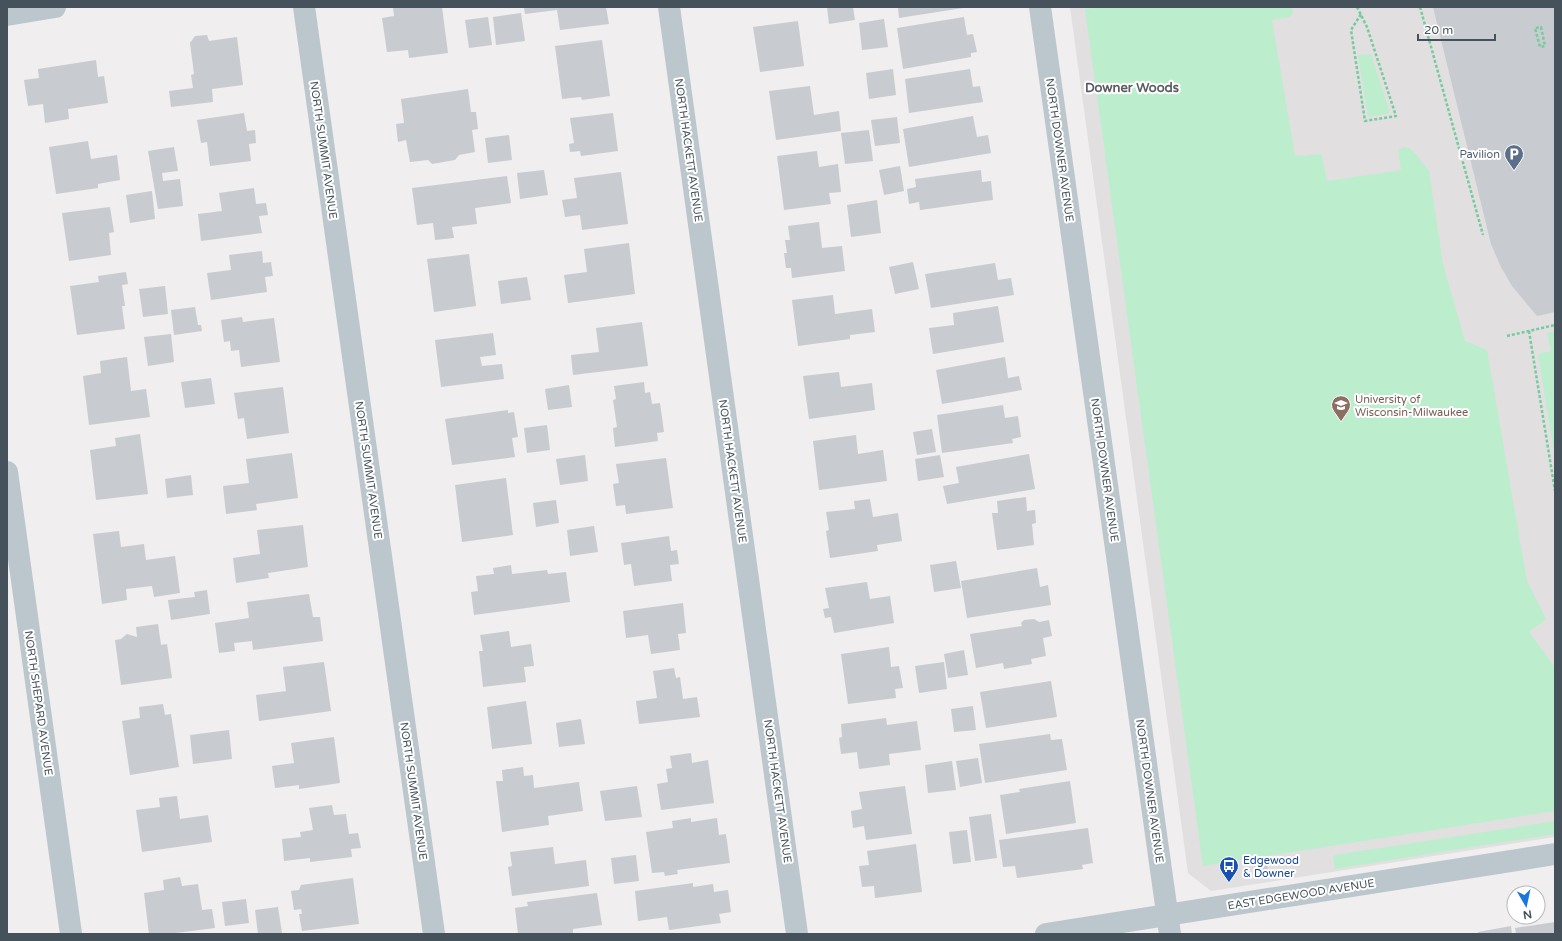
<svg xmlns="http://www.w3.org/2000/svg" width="1562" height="941" viewBox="0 0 1562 941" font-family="'Varela Round',sans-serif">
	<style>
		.education { fill: #e1dfe0 }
		.green { fill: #bceece }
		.building { fill: #c8cbd0 }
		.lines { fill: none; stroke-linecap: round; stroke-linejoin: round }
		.path { stroke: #75cb9e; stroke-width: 2.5; stroke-dasharray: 3 2; stroke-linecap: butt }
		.minor { stroke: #bcc6cd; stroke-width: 22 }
		.labels { text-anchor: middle; stroke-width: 4; stroke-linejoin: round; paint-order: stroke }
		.street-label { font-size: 11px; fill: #46525b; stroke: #fff }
		.service-label { font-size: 11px; fill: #4e5e75; stroke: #fff; text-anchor: end }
		.education-label { font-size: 11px; fill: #785e54; stroke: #fff; text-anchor: start }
		.transit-label { font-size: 11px; fill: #164399; stroke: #fff; text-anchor: start }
		.quarter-label { font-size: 13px; font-weight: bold; fill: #5a5e63; stroke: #fff }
	</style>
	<rect width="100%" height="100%" fill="#f0eeee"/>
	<path class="education" d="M1070,7H1555V837L1211,891L1188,873Z"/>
	<g class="green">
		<path d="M1102,7H1292L1293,13L1290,17L1272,20L1295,156L1320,154L1322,156L1327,181L1401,170L1398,150L1405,147L1409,148L1415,153L1429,171L1443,264L1465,341L1487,350L1527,581L1546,619L1529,632L1555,667V811L1203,866L1085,9Z"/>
		<path d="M1371,54L1390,113L1368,117L1358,55Z"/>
		<path d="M1555,331V459L1538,354L1551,351L1547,333Z"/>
		<path d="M1555,821V834L1335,869L1333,857L1335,855Z"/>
	</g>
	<g class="building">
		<path d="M393,7H442L448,53L409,58L408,50L387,52L382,18L394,16Z"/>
		<path d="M524,7H606L609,24L560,30L557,10L525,14Z"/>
		<path d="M827,7H853L855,20L829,24Z"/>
		<path d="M898,7H963V8L899,18Z"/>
		<path d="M1433,7H1555V312L1537,316L1512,286L1501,267L1491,244Z"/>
		<path d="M521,13L525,41L496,45L493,17Z"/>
		<path d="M488,17L492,45L469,48L465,20Z"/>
		<path d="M964,17L967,35L973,34L977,52L971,53V57L903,69L897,28Z"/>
		<path d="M884,19L888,47L862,50L859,23Z"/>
		<path d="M798,21L804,66L760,72L753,27Z"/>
		<path d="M207,35L209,41L237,37L243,85L212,89L213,102L171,107L169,91L193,88L191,75L194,74L190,43L195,36Z"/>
		<path d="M602,40L610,96L582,100L581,97L562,99L555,46Z"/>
		<path d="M96,60L98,77L104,76L108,103L68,109L69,119L45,123L43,104L28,106L24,80L39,78L38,69Z"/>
		<path d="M893,69L896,95L869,99L866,73Z"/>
		<path d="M970,69L973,87L980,86L983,102L909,113L905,79Z"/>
		<path d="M810,86L814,115L839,111L841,131L776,140L769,91Z"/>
		<path d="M468,89L471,112H476L478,129L472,130L475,152L459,155L455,160L432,164L428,160L410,162L406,140L398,142L396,124L404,123L401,99Z"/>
		<path d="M244,113L247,131L255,130L256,143L249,144L251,161L210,166L207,142L201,143L197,120Z"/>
		<path d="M613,113L618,151L581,156L580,151L570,152L569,144L574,143L570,118Z"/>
		<path d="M973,116L977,137L988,135L991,153L909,167L903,129Z"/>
		<path d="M897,117L900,143L875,146L871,120Z"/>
		<path d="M869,130L873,161L845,164L841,133Z"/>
		<path d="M509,135L512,160L488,163L485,138Z"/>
		<path d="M88,141L91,159L117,155L120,180L98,184V188L56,194L49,147Z"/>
		<path d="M174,147L178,171L162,173L163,181L180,179L183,206L158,209L148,151Z"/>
		<path d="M817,151L819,167L838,164L841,192L829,193L831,204L784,210L777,156Z"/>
		<path d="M900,166L904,191L884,195L879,170Z"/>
		<path d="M544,170L548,195L520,199L517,173Z"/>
		<path d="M981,170L982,182L991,181L993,200L920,210L919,202L909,204L907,189L916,187L915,179Z"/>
		<path d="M621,172L628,224L582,230L580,215L565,217L562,200L577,198L574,178Z"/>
		<path d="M507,176L511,203L475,208L477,224L452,227L454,238L435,240L433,223L417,225L412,188Z"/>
		<path d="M254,188L256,204L266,203L268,215L259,216L262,233L201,241L198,214L222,211L219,193Z"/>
		<path d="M152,191L155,219L130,223L126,195Z"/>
		<path d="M877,200L881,233L851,237L847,205Z"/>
		<path d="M110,207L114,232L109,233L111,255L69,261L62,213Z"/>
		<path d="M819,222L822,248L842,246L845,271L792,278L791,268H786L784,253H787L785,240H790L788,226Z"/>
		<path d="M629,243L635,294L568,303L564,275L587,272L584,249Z"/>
		<path d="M262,251L263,263L271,262L273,276L265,277L267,292L211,300L207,273L231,270L229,255Z"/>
		<path d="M469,254L476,306L434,312L427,259Z"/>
		<path d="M913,262L919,289L895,294L889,267Z"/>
		<path d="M995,263L998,280L1011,278L1014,295L931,308L925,274Z"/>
		<path d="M126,272L128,284L122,285L125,306H122L125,329L77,335L70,286L99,282L98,276Z"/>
		<path d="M527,277L531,300L501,304L498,281Z"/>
		<path d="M165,286L168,314L143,317L139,289Z"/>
		<path d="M833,295L835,314L872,309L875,332L850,335V339L798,346L792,300Z"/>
		<path d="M998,306L1004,342L933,354L929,328L954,325L953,313Z"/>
		<path d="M195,307L198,325H201L202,331L174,335L171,310Z"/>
		<path d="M242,317L243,322L274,318L280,362L241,367L239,350L231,351L230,341L224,342L221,320Z"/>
		<path d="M642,322L648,366L573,375L571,355L599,352L596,328Z"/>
		<path d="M493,333L496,355L480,357L482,366L502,364L504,379L441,387L435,340Z"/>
		<path d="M171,334L174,362L148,366L144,337Z"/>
		<path d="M127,357L131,391L146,389L150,417L89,425L83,376L101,373L100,361Z"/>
		<path d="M1005,357L1008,378L1019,376L1022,390L942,404L936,370Z"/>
		<path d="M839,372L841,387L872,383L875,410L809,419L803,376Z"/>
		<path d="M211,378L215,404L185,408L181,382Z"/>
		<path d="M644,382L645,393L650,392L652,404L660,403L664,432L657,433L658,441L615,447L613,428L617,427L613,400L616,399L614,386Z"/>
		<path d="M569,385L572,407L548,410L545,389Z"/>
		<path d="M283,387L289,433L247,439L244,418L238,419L234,393Z"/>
		<path d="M1003,405L1005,418L1018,416L1021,437L1012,439L1013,443L942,453L937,415Z"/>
		<path d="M508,410V413L514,412L518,437L512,438L515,457L452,465L445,419Z"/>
		<path d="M547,425L550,450L527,453L524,428Z"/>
		<path d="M932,429L936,452L917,455L913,432Z"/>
		<path d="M140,434L148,494L96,500L90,450L116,446L115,438Z"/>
		<path d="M856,435L858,454L883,450L887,481L819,490L813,441Z"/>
		<path d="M292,453L298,498L256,504L257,510L226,514L223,486L249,483L246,459Z"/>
		<path d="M1029,454L1035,489L947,504L943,486L959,483L956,467Z"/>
		<path d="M585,455L588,481L560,485L556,459Z"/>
		<path d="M940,455L944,477L918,481L915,459Z"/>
		<path d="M666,458L673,508L626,514L625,505L616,506L613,484L619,483L616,464Z"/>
		<path d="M191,475L193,495L167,498L165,479Z"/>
		<path d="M506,478L513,535L462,542L455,485Z"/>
		<path d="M1026,497L1027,511L1035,510L1036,523L1032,524L1034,545L997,550L992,513H998L997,501Z"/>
		<path d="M870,499L873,517L898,513L902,541L877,545L878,551L830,558L826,531L829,530L826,512L855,509L854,501Z"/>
		<path d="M556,500L559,523L536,527L533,503Z"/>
		<path d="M303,525L308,567L268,573L269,578L236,583L233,558L260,554L257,530Z"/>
		<path d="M594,526L598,552L570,556L567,530Z"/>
		<path d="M119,531L121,547L144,544L146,560L175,556L180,593L154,597L152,586L126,589L127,600L102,604L93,534Z"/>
		<path d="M669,536L671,551L677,550L679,564L670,565L672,581L634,586L631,564L624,565L621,543Z"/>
		<path d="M956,561L961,588L934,592L930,565Z"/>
		<path d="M511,565L512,574L547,570L548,574L566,572L570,602L474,615L471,592L478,591L476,576L494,574L493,568Z"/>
		<path d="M1037,568L1040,587L1048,585L1051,605L967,618L961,581Z"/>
		<path d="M867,582L870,599L890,596L894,623L834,633L831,617L825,618L823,609L829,608L825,588Z"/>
		<path d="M207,590L210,614L171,620L168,600L195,597L194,592Z"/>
		<path d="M309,594L313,617H320L323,641L253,650L252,641L234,643L235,651L219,653L215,623L249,618L247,602Z"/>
		<path d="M683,603L686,633L678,634L680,650L651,654L648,635L626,638L623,611Z"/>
		<path d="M1034,619L1039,622L1049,620L1052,636L1043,638L1046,656L1031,659L1032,664L1004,669L1003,663L976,668L970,634L1022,626L1021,623L1024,620Z"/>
		<path d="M158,624L161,645L167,644L172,678L121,685L115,640L121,639L127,634L137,637L136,627Z"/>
		<path d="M509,631L511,647L531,644L534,666L524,667L526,682L483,687L479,651H483L480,635Z"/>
		<path d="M889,647L891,667L899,666L903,688L895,689L896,698L848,704L841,654Z"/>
		<path d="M964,650L968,675L948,678L944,654Z"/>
		<path d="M324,662L331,711L259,721L256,695L286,691L283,667Z"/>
		<path d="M944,662L947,689L919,693L915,666Z"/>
		<path d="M674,668L676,678L680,677L683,699L697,697L700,717L639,724L636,701L657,698L653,671Z"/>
		<path d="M1051,681L1057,717L986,728L980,692Z"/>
		<path d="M526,701L532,744L492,749L487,707Z"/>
		<path d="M163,704L165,715L171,714L179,767L130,775L122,721L140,718L139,707Z"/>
		<path d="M973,706L976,730L954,732L951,709Z"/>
		<path d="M886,718L887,725L917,721L921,750L889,754L890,765L859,769L857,752L841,754L839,738L842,737L841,724Z"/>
		<path d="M581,719L585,744L559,747L556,723Z"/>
		<path d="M229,730L232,759L193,764L190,735Z"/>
		<path d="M1050,734L1051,740L1062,739L1067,770L985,783L979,744Z"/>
		<path d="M334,737L340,783L299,789V785L275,788L272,766L294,763L291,743Z"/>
		<path d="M691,753L692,763L708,760L714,803L661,810L657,784L668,782L666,769L672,768L670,756Z"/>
		<path d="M978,758L982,783L960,787L956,761Z"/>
		<path d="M952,761L956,790L928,793L925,765Z"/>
		<path d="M523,767L524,776L533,775L534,788L579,782L583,811L548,816L549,825L502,832L496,781H503L502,770Z"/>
		<path d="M1070,781L1076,823L1006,834L1000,795L1020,792L1019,789Z"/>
		<path d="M637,786L642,817L605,821L600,791Z"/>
		<path d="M905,786L912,834L866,840L864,826L853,828L851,811L862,809L859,792Z"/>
		<path d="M177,796L180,819L208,815L212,842L142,852L136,810L160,807L159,798Z"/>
		<path d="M332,805L334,815L346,814L349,834L358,833L361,848L351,849L352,857L310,862V858L284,861L282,839L301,837L300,832L313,830L309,808Z"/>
		<path d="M991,814L997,858L975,861L969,817Z"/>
		<path d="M691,818V822L717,818L719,835L726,834L730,863L677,870L678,874L665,876L664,872L652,873L646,832L673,828L672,821Z"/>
		<path d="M1088,828L1093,863L1082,865L1083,869L1017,878L1015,866L1003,867L999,840Z"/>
		<path d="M967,830L971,862L953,864L949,832Z"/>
		<path d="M916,844L922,892L875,898L874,886L862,887L859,866L869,865L867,851Z"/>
		<path d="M553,847L555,864L586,860L589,886L512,896L508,867L512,866L510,852Z"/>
		<path d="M636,855L639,881L614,884L611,858Z"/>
		<path d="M1267,864L1268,871L1255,873L1254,866Z"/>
		<path d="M180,877L182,886L198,884L202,910L212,909L215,928L168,934H149L144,893L164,890L163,880Z"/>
		<path d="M353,878L359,924L302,931L299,914H302L301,909L294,910L291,891L299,890L301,885Z"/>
		<path d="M693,883V887L713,884L714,892L728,890L731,912L719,914L721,923L669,930L667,917L638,921L635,891Z"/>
		<path d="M597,893L602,925L573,929V934H518L515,908L528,906L527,902Z"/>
		<path d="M246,899L249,923L225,926L222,902Z"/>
		<path d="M278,907L282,933L258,934L255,910Z"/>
		<path d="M1555,922V934H1516L1515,928Z"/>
		<path d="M1511,926L1512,934H1478V932Z"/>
	</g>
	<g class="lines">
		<g class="path">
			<path d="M1357,7L1367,27L1396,116L1365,121L1351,30L1361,14"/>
			<path d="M1420,7L1483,235"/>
			<path d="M1541,27L1545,46L1540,47L1535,28Z"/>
			<path d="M1529,331L1555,491"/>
			<path d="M1507,336L1555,325"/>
		</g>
		<g class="minor">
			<path d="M304,7L434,934"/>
			<path d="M669,7L797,934"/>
			<path d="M1040,7L1170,934"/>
			<path d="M7,15L55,7"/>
			<path d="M7,472L71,934"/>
			<path d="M1046,934L1555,854"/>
		</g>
	</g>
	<defs>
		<g id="parking-pin" transform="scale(1)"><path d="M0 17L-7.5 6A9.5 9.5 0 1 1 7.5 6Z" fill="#5c6f8a" stroke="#fff"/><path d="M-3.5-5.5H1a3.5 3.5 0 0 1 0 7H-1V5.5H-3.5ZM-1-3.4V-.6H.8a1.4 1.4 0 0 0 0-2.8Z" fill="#fff"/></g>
		<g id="university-pin" transform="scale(1)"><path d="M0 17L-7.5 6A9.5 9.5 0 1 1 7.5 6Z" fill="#8d6e63" stroke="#fff"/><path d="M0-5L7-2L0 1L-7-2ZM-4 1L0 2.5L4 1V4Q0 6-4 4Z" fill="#fff"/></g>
		<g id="bus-pin" transform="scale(1)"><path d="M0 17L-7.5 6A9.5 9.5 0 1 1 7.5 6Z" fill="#1a4fb4" stroke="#fff"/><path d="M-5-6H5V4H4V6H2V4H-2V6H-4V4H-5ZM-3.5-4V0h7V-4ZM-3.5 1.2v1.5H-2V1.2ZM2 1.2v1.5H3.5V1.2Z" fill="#fff"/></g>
	</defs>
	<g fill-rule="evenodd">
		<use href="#parking-pin" x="1514" y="154"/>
		<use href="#university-pin" x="1341" y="405"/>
		<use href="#bus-pin" x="1229" y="866"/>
	</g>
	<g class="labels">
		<g class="street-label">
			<text transform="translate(324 150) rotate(82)" y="4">NORTH SUMMIT AVENUE</text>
			<text transform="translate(689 150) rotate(82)" y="4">NORTH HACKETT AVENUE</text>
			<text transform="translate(1060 150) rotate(82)" y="4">NORTH DOWNER AVENUE</text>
			<text transform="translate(369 470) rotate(82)" y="4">NORTH SUMMIT AVENUE</text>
			<text transform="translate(1105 470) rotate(82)" y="4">NORTH DOWNER AVENUE</text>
			<text transform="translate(733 471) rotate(82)" y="4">NORTH HACKETT AVENUE</text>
			<text transform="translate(39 703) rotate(82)" y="4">NORTH SHEPARD AVENUE</text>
			<text transform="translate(414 791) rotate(82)" y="4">NORTH SUMMIT AVENUE</text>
			<text transform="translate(778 791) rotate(82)" y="4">NORTH HACKETT AVENUE</text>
			<text transform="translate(1150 791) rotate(82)" y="4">NORTH DOWNER AVENUE</text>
			<text transform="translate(1301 894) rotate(-9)" y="4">EAST EDGEWOOD AVENUE</text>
		</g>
		<g class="service-label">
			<text x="1500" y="158">Pavilion</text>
		</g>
		<g class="education-label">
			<text x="1355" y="403">University of<tspan x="1355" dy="13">Wisconsin-Milwaukee</tspan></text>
		</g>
		<g class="transit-label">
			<text x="1243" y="864">Edgewood<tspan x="1243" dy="13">&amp; Downer</tspan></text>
		</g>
		<g class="quarter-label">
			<text x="1132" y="92">Downer Woods</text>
		</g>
	</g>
	<rect width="1562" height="941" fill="none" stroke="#46525b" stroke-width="16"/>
	<g transform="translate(1526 905) rotate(171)"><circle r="19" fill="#ffffff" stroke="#b5babd"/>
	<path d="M0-3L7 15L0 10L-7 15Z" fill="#1c76dc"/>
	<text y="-6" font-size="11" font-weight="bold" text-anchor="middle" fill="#46525b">N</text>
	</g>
	<path d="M1418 34v6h77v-6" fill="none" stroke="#46525b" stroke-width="2"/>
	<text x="1424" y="34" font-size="12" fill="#46525b" stroke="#ffffff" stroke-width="3" paint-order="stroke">20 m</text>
</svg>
